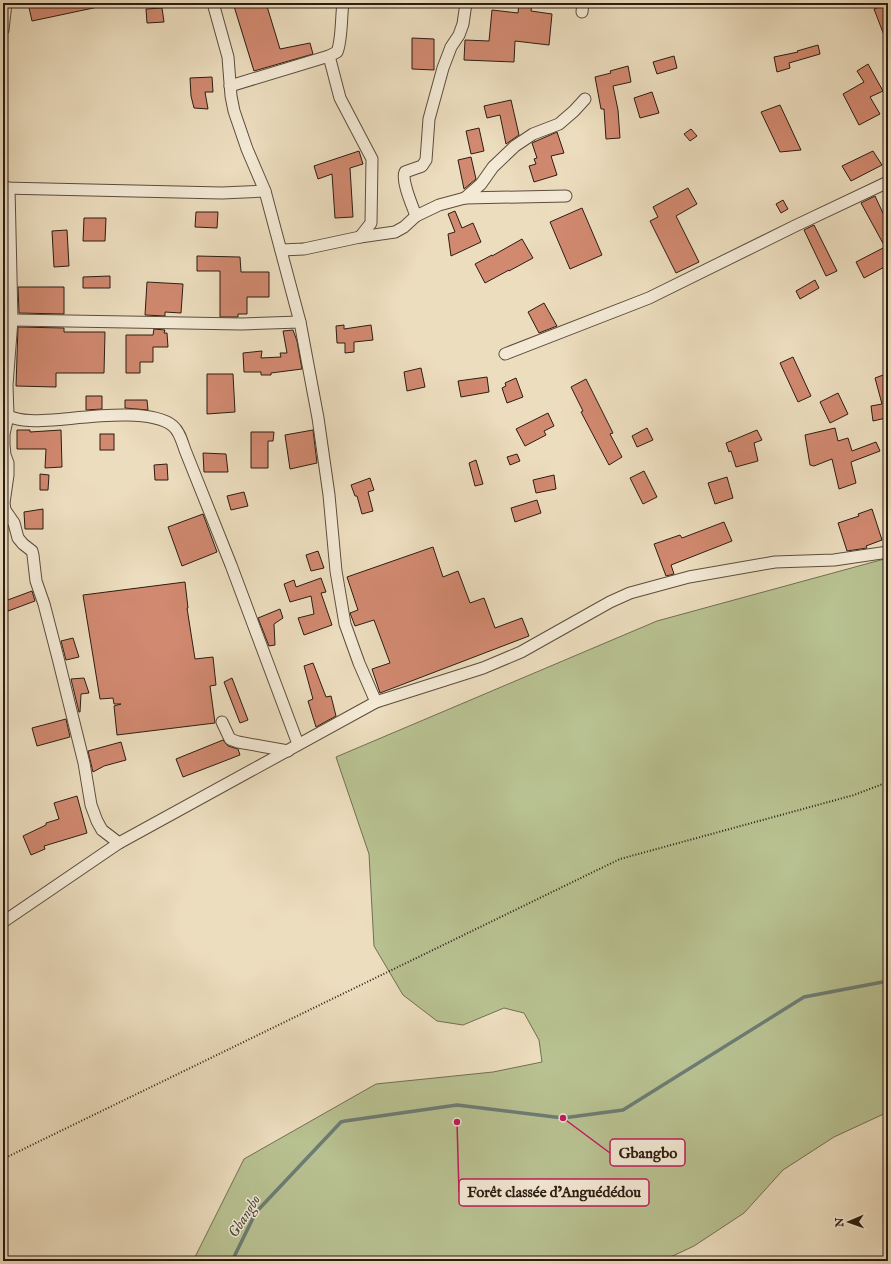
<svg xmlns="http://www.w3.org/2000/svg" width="891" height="1264" viewBox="0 0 891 1264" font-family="'IM FELL English',serif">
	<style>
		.green { fill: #b8c191; stroke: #726f52 }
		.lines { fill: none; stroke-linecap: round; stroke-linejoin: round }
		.stream { stroke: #6d7c74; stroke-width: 3.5 }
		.building { fill: #d18970; stroke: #2c1d12 }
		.street-casing { stroke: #5c4d3d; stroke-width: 13 }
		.path { stroke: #2c1d12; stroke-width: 2; stroke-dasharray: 1 2; stroke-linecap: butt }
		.street { stroke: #f3e9d5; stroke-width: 11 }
		.labels { text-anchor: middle; stroke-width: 3; stroke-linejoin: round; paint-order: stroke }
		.water-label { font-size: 15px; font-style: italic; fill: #4d4c43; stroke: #f3e9d5 }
		.leader { fill: none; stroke: #c2185b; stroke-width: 1.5 }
		.callout-dot { fill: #c2185b; stroke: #f3e9d5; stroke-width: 1.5 }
		.callout { fill: #f3e9d5; stroke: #c2185b; stroke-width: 1.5 }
		.callout-label { font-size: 15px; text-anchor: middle; font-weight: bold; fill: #2c1d12 }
	</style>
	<rect width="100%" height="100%" fill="#ecddbe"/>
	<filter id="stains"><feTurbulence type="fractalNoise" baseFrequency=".005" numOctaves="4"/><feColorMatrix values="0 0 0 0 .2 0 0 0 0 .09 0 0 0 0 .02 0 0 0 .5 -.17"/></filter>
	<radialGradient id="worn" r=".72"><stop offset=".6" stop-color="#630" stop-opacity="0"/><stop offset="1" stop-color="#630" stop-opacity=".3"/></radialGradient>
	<path class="green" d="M888,558V1112L834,1137L783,1170L744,1213L694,1246L662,1261H193L244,1159L376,1084L493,1072L542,1062L539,1040L524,1013L504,1008L463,1025L437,1021L403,995L374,946L369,854L336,757L657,621Z"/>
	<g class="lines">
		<path class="stream" d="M232,1261L254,1216L259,1209L341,1122L345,1121L457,1105L563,1118L623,1110L804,997L888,981"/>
	</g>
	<g class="building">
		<path d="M28,3H98V7L32,21Z"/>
		<path d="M233,3H266L280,49L310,43L313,54L254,71Z"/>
		<path d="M519,3H532L531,11L552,14L549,45L515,41L514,62L464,60L465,40L489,41L492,10L518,13Z"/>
		<path d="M888,4V43H887L874,9Z"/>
		<path d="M162,8L164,22L147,23L146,9Z"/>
		<path d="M412,38L434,39V70L412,69Z"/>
		<path d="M818,45L820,54L789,63L790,68L777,72L774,57L798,52L797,51Z"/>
		<path d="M674,56L677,68L657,74L653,62Z"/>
		<path d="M868,64L883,91L870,97L880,114L859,125L843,94L864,82L857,71Z"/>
		<path d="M628,66L631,82L613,86L618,110L620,138L606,139L604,109H601L595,77L611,73L610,71Z"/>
		<path d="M212,77L213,92H205L208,109L194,108L191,96L190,78Z"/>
		<path d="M652,92L659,113L640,118L634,98Z"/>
		<path d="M511,100L519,135L506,144L500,115L487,118L484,106Z"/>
		<path d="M780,105L801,150L780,152L761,112Z"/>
		<path d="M479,128L484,151L471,154L466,131Z"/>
		<path d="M691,129L697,136L690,141L684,134Z"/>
		<path d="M557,132L564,153L551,156L557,175L534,182L529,166L536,164L534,159L537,158L532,143Z"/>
		<path d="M359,151L363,164L350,168L353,217L335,218L332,174L318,179L314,166Z"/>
		<path d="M873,151L882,165L851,181L842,166Z"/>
		<path d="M471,157L476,179L464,189L458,160Z"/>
		<path d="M688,188L697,204L676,216L699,262L676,273L650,221L658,217L653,207Z"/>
		<path d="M875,196L888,224V265L864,278L856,262L885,247L861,203Z"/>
		<path d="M783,200L788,209L781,213L776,204Z"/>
		<path d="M582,208L602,255L570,269L550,222Z"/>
		<path d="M455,211L462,228L473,223L481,242L451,256L448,234L455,232L448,214Z"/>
		<path d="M196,212H218L217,228L195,227Z"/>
		<path d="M84,218H106L105,241H83Z"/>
		<path d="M814,225L837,271L826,276L804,230Z"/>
		<path d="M67,230L69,266L54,267L52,231Z"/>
		<path d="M522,239L533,258L509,271V270L485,283L475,264L492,255V256Z"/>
		<path d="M197,256L240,257L241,272H269V297H247V314H238V317H220V271H197Z"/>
		<path d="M110,276V288H83V277Z"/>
		<path d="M815,280L819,288L800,299L796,291Z"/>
		<path d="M147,282L183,284L181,313L165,312V316L145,315Z"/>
		<path d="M18,287H64V314L19,313Z"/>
		<path d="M544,303L557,326L539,333L528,312Z"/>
		<path d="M344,325V329L371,325L373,340L354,342V352L345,353V343H337L336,326Z"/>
		<path d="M18,327L64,328V332H105L104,373H56V387L16,386Z"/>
		<path d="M154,329L165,330L164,333H167L168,347H153V362H140V373H126V335H153Z"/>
		<path d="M293,330L297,341L302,369L271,373V375H261V372H244L243,353L262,351L261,358L281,357L280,353H287L283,331Z"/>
		<path d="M793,357L811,396L798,402L780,363Z"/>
		<path d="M421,368L425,387L407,391L404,372Z"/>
		<path d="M207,374H233L235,412L207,414Z"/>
		<path d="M886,374L888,378V417H886L884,409L886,418L873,421L871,406L882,404L875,378Z"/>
		<path d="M487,377L489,392L461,397L458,381Z"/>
		<path d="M516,378L523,397L507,403L502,388L506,386L505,383Z"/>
		<path d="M586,379L613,433L610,434L622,457L609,465L581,412L583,411L571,387Z"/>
		<path d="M838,393L848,414L830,423L820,402Z"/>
		<path d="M86,396H102V409L86,410Z"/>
		<path d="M125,400H147L148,410L125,408Z"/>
		<path d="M548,413L554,426L544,431L546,435L525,446L516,429Z"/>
		<path d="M647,428L653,440L637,447L632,436Z"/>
		<path d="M835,428L838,441L848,438L852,451L876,442L880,451L851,462L856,483L839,489L832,459L814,466L810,465L805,435Z"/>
		<path d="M17,430H30V432L61,430L62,467L45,468L46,449H17Z"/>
		<path d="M313,430L317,463L290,469L285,435Z"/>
		<path d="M757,430L762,440L754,443L758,461L736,467L731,451L729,452L726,443Z"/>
		<path d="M251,432H274L273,441H268V468H251Z"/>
		<rect x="100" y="434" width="14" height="16"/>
		<path d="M203,453L226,454L228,472H204Z"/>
		<path d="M517,454L520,461L510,465L507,457Z"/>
		<path d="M476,460L483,484L475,486L469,463Z"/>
		<path d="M167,464L168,480H155L154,465Z"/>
		<path d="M644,471L657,497L643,504L630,478Z"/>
		<path d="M40,474L49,475L48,490H40Z"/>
		<path d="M554,475L556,489L536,493L533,480Z"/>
		<path d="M727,477L733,498L715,504L708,483Z"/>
		<path d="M370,478L374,490L368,492L373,511L362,514L357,496H355L351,485Z"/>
		<path d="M244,492L248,506L231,510L227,496Z"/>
		<path d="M537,500L541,513L515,522L511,508Z"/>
		<path d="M43,509V529H25L24,512Z"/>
		<path d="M872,509L882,540L866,546L867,548L847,551L838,523L859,516L858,514Z"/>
		<path d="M203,514L217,552L182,566L168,527Z"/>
		<path d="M724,522L732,541L671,565L674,574L666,576L654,544L680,535L682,538Z"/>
		<path d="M433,547L443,577L458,571L470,603L484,598L495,628L522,618L529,636L380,693L372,669L390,663L374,620L355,626L350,613L358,610L347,577Z"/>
		<path d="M318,551L324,568L311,571L306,555Z"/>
		<path d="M321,578L326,592L321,593L332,625L304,635L298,618L314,614L311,596L290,602L284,584L294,580L296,587Z"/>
		<path d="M185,582L188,608H187L195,659L213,657L216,685L210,686L215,723L117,735L114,706L121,704H114L113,698L100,699L83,595Z"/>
		<path d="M32,591L35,601L8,611L5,601Z"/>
		<path d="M280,609L283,618L274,624L275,645L269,646L258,618Z"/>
		<path d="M73,638L79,657L66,660L61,641Z"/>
		<path d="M313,663L326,697L331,696L336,716L316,727L308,701L313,699L304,666Z"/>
		<path d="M84,678L89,693L81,694L80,712H79L71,679Z"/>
		<path d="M232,678L248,720L240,723L224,682Z"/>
		<path d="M66,719L70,737L37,746L32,728Z"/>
		<path d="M223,740L228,746L238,749L240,755L183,777L176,759Z"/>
		<path d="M121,742L126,760L104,766L93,772L88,751Z"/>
		<path d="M77,796L87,833L44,846L45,849L31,855L23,836L46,825V823L59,819L54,803Z"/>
	</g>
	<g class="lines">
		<g class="street-casing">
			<g id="street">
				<path d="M213,3L228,57L231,96L234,111L247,149L265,191L300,322L318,418L329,495L336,571L345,624L359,663L376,702"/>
				<path d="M582,12L583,3"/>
				<path d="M3,30L6,3"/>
				<path d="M329,56L340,98L372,159L371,223L360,237"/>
				<path d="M230,86L329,56L337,52C342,41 341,17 343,3"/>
				<path d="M3,188L222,193L265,191"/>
				<path d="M9,188L12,320L7,385L8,416L4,434V445L5,455L8,463V475L4,503L5,510L14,523L18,538L23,544L32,551L33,555L36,581L44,604L58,658L84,763L91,805L97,821L102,830L119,843"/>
				<path d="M465,198L481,184L493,167L515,146L533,134L559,124L574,111L585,99"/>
				<path d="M416,216C413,207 401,181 405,172L422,166L426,160L429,119L443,68L451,47L459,35L463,24L466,3"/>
				<path d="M281,250L304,249L360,237L395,232L404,227L416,216L439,205L465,198L566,196"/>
				<path d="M12,320L242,324L300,322"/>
				<path d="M505,354L649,298L795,226L888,182"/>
				<path d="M8,416C22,422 37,421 53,420C82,418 150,407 173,426C180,432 182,442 185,450L231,565L298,744"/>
				<path d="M222,722L230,739L238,742L288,751"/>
				<path d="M3,922L119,843L376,702L483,668L521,652L610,602L630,593L689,577L775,562L834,560L888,552"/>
			</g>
		</g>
		<path class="path" d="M3,1159L620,859L854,795L888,782"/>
		<use href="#street" class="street"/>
	</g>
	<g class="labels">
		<g class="water-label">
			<text transform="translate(244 1216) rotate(-58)" y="5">Gbangbo</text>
		</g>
	</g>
	<path class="leader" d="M563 1118L610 1153M457 1122L459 1192"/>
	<g class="callout-dot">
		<circle cx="563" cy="1118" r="4"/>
		<circle cx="457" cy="1122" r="4"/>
	</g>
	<g class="callout">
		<rect x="610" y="1139" width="75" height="27" rx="4"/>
		<rect x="459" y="1179" width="190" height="27" rx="4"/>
	</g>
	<g class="callout-label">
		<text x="648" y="1158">Gbangbo</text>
		<text x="554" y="1197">Forêt classée d’Anguédédou</text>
	</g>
	<rect width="891" height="1264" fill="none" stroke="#ecddbe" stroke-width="16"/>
	<rect x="4" y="4" width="883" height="1256" fill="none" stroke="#2c1d12" stroke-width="2"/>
	<rect x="8" y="8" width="875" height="1248" fill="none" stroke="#2c1d12"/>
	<g transform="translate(849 1222) rotate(268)" stroke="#f3e9d5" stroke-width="3" paint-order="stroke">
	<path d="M0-3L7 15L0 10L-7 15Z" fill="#2c1d12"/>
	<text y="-6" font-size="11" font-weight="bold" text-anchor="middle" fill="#2c1d12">N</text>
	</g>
	<rect width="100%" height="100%" filter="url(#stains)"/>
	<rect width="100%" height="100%" fill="url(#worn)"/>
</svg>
